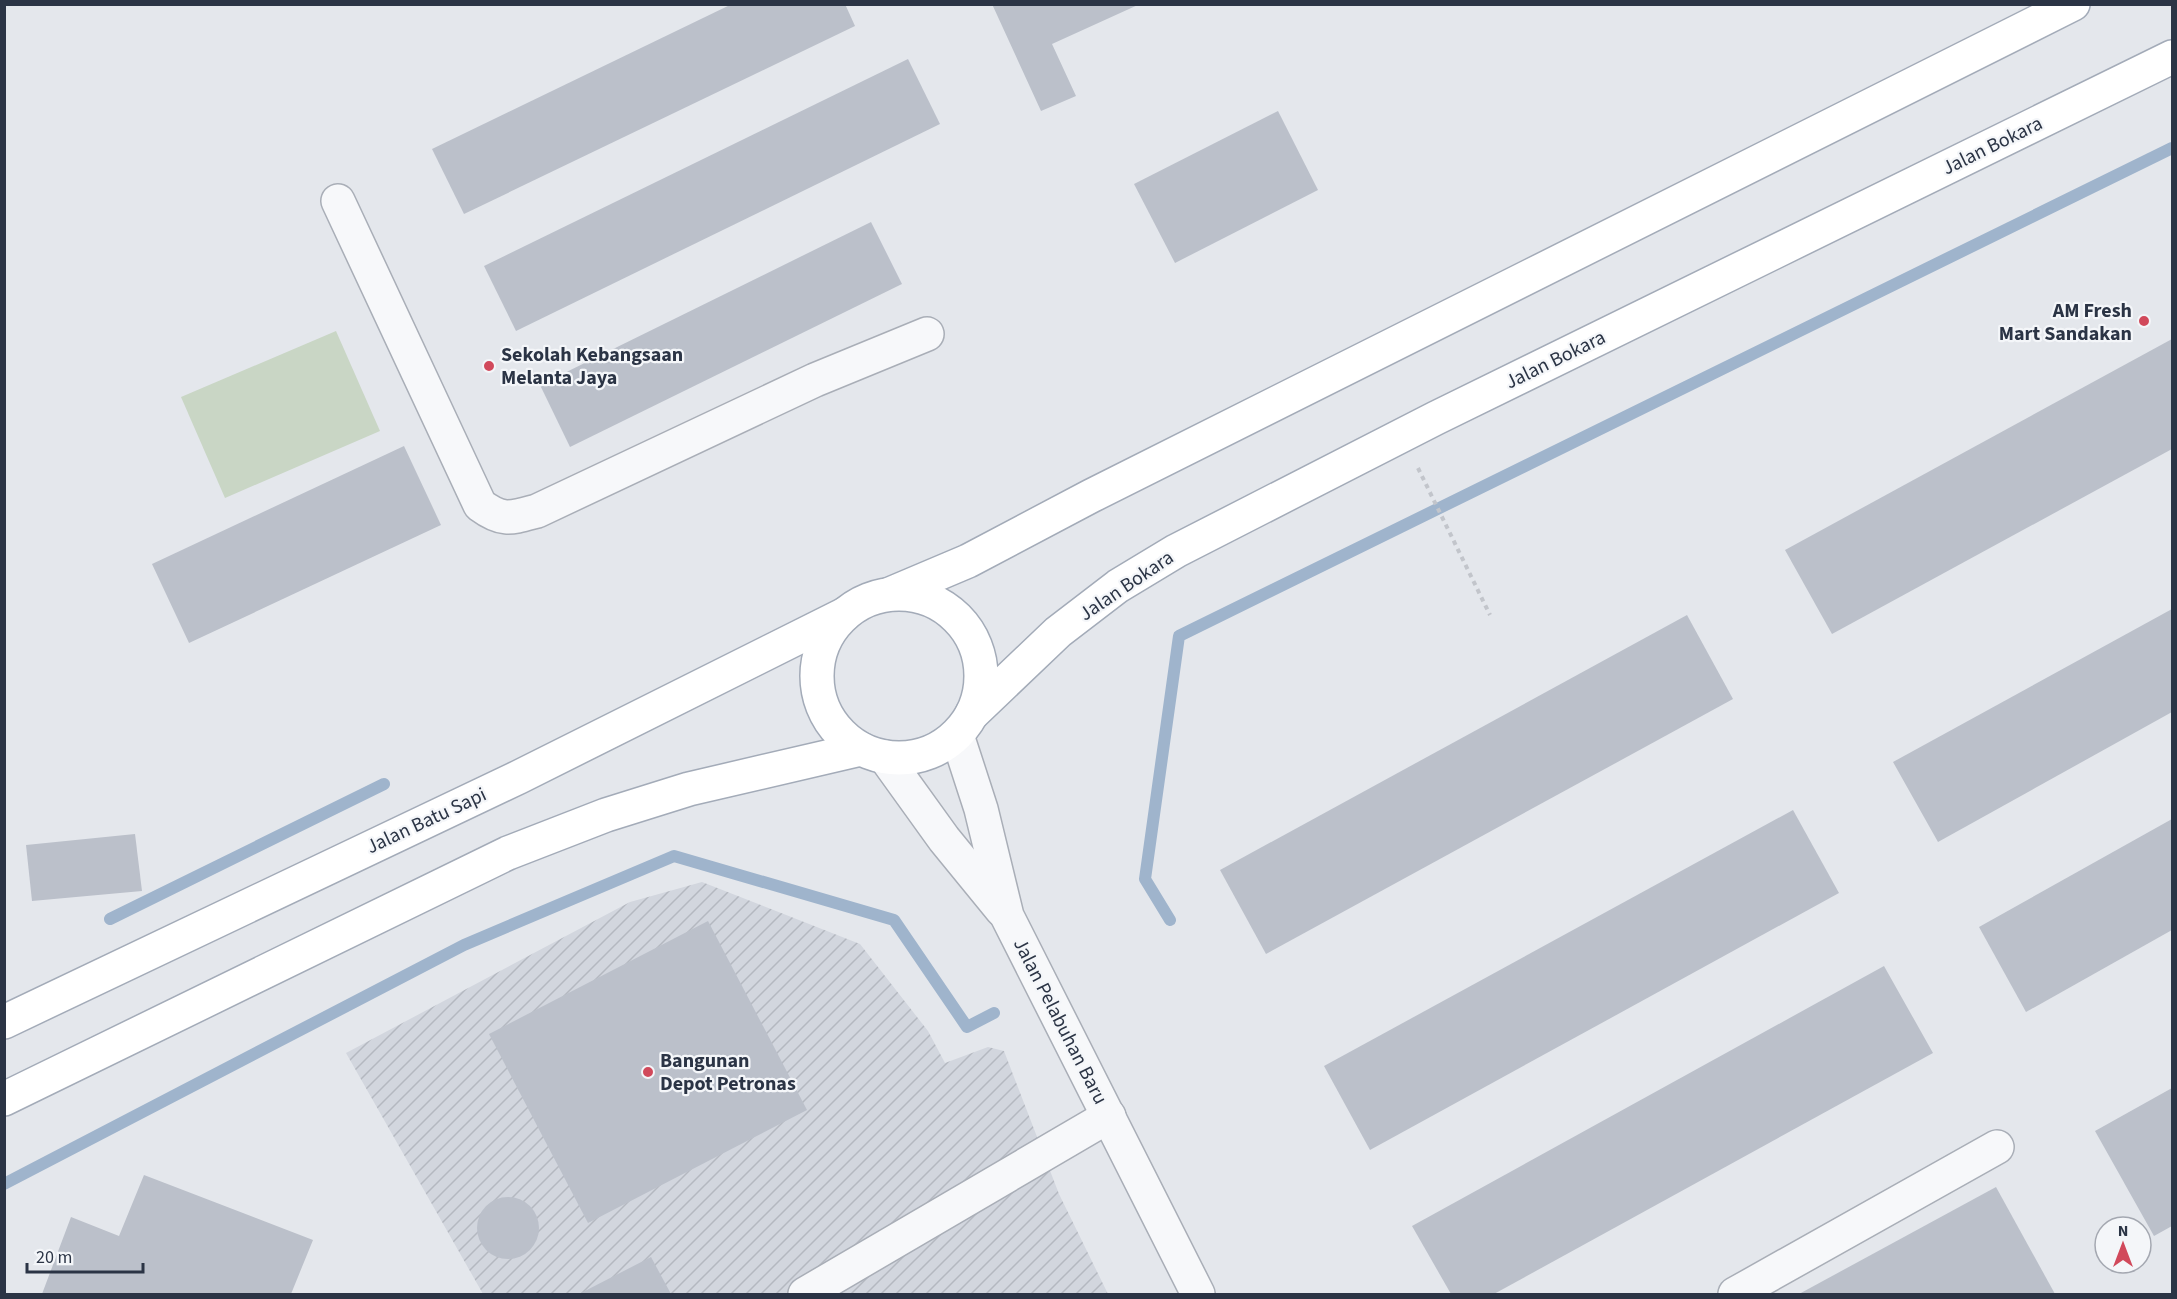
<svg xmlns="http://www.w3.org/2000/svg" width="2177" height="1299" viewBox="0 0 2177 1299" font-family="'Source Sans 3',sans-serif">
	<style>
		.industrial { fill: url(#industrial-furrows) }
		.pitch { fill: #c9d6c5 }
		.lines { fill: none; stroke-linecap: round; stroke-linejoin: round }
		.stream { stroke: #9fb4cc; stroke-width: 12 }
		.building { fill: #bbc0ca }
		.minor-casing { stroke: #a9aeb7; stroke-width: 36 }
		.major-casing { stroke: #a3abb8; stroke-width: 36 }
		.path { stroke: #c2c5cb; stroke-width: 4; stroke-dasharray: 4.5 4.5; stroke-linecap: butt }
		.minor { stroke: #f7f8fa; stroke-width: 33 }
		.major { stroke: #fff; stroke-width: 33 }
		.poi-dot { fill: #d1495b; stroke: #f4f6f9; stroke-width: 2 }
		.labels { text-anchor: middle; stroke-width: 4.5; stroke-linejoin: round; paint-order: stroke }
		.street-label { font-size: 20px; fill: #2b3445; stroke: #f4f6f9 }
		.poi-label { font-size: 20px; font-weight: bold; fill: #2b3445; stroke: #f4f6f9; text-anchor: start }
	</style>
	<defs>
		<pattern id="industrial-furrows" width="10" height="10" patternUnits="userSpaceOnUse" patternTransform="scale(1.5)"><rect width="10" height="10" fill="#d2d6de"/><path d="M-1 1l2-2M0 10L10 0M9 11l2-2" fill="none" stroke="#b4b8c0"/></pattern>
	</defs>
	<rect width="100%" height="100%" fill="#e4e7ec"/>
	<path class="industrial" d="M702,882L860,944L928,1031L945,1063L988,1047L1004,1051L1059,1194L1108,1294H483L346,1053L630,902Z"/>
	<path class="pitch" d="M336,331L380,431L225,498L181,397Z"/>
	<g class="lines">
		<g class="stream">
			<path d="M110,919L384,784"/>
			<path d="M1170,920L1145,879L1179,636L2172,148"/>
			<path d="M4,1184L464,945L674,856L894,920L967,1027L994,1013"/>
		</g>
	</g>
	<g class="building">
		<path d="M732,4H845L855,26L464,214L432,149Z"/>
		<path d="M992,4H1140L1052,44L1076,96L1041,111Z"/>
		<path d="M908,59L940,124L516,331L484,266Z"/>
		<path d="M1278,111L1318,190L1175,263L1134,184Z"/>
		<path d="M871,222L902,284L570,447L540,385Z"/>
		<path d="M2172,339V449L1832,634L1785,550Z"/>
		<path d="M404,446L441,525L189,643L152,564Z"/>
		<path d="M2172,609V712L1938,842L1893,762Z"/>
		<path d="M1687,615L1733,699L1266,954L1220,870Z"/>
		<path d="M1793,810L1839,893L1370,1150L1324,1066Z"/>
		<path d="M2172,819V930L2026,1012L1979,927Z"/>
		<path d="M135,834L142,891L32,901L26,845Z"/>
		<path d="M708,921L807,1110L588,1223L489,1034Z"/>
		<path d="M1884,966L1933,1053L1494,1294H1451L1412,1226Z"/>
		<path d="M2172,1088V1226L2154,1236L2095,1131Z"/>
		<path d="M144,1175L313,1240L291,1294H42L71,1217L119,1236Z"/>
		<path d="M1996,1187L2055,1294H1799Z"/>
		<circle cx="508" cy="1228" r="31"/>
		<path d="M651,1257L671,1294H579Z"/>
	</g>
	<g class="lines">
		<g class="minor-casing">
			<g id="minor">
				<path d="M338,201L480,505C503,522 511,518 537,511L815,380L927,334"/>
				<path d="M957,735L981,809L1007,916L1198,1294"/>
				<path d="M885,757L944,839L1002,910"/>
				<path d="M805,1294L1109,1116"/>
				<path d="M1735,1294L1997,1147"/>
			</g>
		</g>
		<g class="major-casing">
			<g id="major">
				<path d="M890,594L968,561L1091,496L2073,4"/>
				<circle cx="899" cy="676" r="82"/>
				<path d="M972,714L1058,632L1118,586L1176,551L1436,418L2172,57"/>
				<path d="M4,1022L519,777L845,614"/>
				<path d="M4,1099L508,853L606,815L689,789L861,749"/>
			</g>
		</g>
		<path class="path" d="M1418,468L1490,615"/>
		<use href="#minor" class="minor"/>
		<use href="#major" class="major"/>
	</g>
	<g class="poi-dot">
		<circle cx="2144" cy="321" r="6"/>
		<circle cx="489" cy="366" r="6"/>
		<circle cx="648" cy="1072" r="6"/>
	</g>
	<g class="labels">
		<g class="street-label">
			<text transform="translate(1992 145) rotate(-26)" y="7">Jalan Bokara</text>
			<text transform="translate(1555 359) rotate(-26)" y="7">Jalan Bokara</text>
			<text transform="translate(1126 585) rotate(-34)" y="7">Jalan Bokara</text>
			<text transform="translate(426 820) rotate(-25)" y="7">Jalan Batu Sapi</text>
			<text transform="translate(1061 1021) rotate(63)" y="7">Jalan Pelabuhan Baru</text>
		</g>
		<g class="poi-label">
			<text x="2132" y="317" text-anchor="end">AM Fresh<tspan x="2132" dy="23">Mart Sandakan</tspan></text>
			<text x="501" y="361">Sekolah Kebangsaan<tspan x="501" dy="23">Melanta Jaya</tspan></text>
			<text x="660" y="1067">Bangunan<tspan x="660" dy="23">Depot Petronas</tspan></text>
		</g>
	</g>
	<rect width="2177" height="1299" fill="none" stroke="#2b3445" stroke-width="12"/>
	<g transform="translate(2123 1245)"><circle r="28" fill="#f4f6f9" stroke="#a4a8b1" stroke-width="1.5"/>
	<path d="M0-4.5L10 22L0 15L-10 22Z" fill="#d1495b"/>
	<text y="-9" font-size="16" font-weight="bold" text-anchor="middle" fill="#2b3445">N</text>
	</g>
	<path d="M27 1263v9h116v-9" fill="none" stroke="#2b3445" stroke-width="3"/>
	<text x="36" y="1263" font-size="18" fill="#2b3445" stroke="#f4f6f9" stroke-width="4.5" paint-order="stroke">20 m</text>
</svg>
